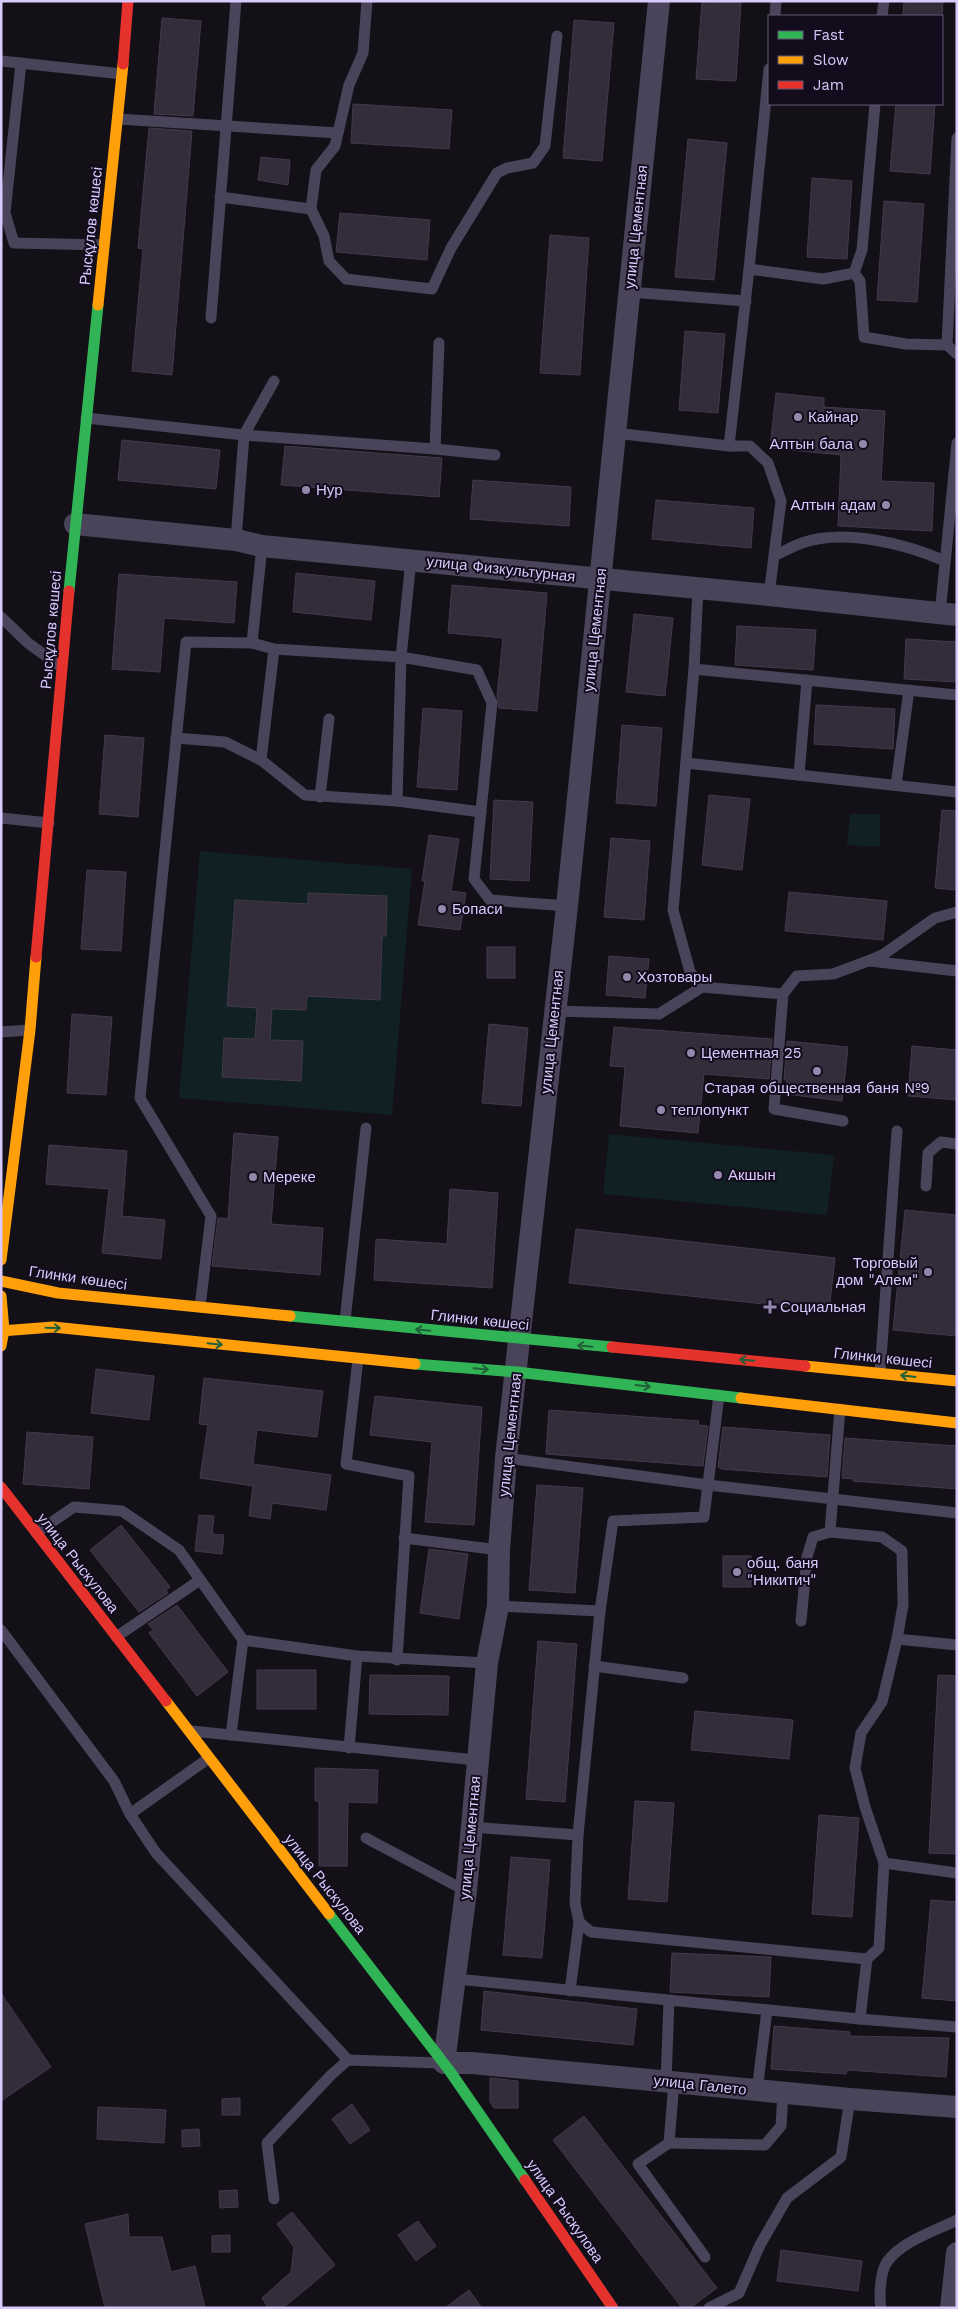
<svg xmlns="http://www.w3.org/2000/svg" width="958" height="2309" viewBox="0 0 958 2309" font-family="'Work Sans',sans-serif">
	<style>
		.green { fill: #102023 }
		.building { fill: #322c3b; stroke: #413a4c }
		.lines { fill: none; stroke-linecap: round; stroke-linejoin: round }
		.lane { stroke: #494459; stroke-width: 11 }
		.street { stroke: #494459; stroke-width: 22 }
		.fast { stroke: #30b455; stroke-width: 11 }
		.slow { stroke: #ff9f0a; stroke-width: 11 }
		.jam { stroke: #e5322d; stroke-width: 11 }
		.oneway { stroke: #216038 }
		.poi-dot { fill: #9488ac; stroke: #120c1c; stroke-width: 2 }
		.labels { text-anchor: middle; stroke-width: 4; stroke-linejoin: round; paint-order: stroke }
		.street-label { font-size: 15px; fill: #d9c9fc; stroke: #120c1c }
		.poi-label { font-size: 15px; fill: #d9c9fc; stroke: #120c1c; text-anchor: start }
	</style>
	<rect width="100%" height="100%" fill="#131018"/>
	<g class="green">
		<path d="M850,814H880V847L847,845Z"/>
		<path d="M200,851L412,869L392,1115L179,1098Z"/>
		<path d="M609,1134L834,1155L827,1215L603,1194Z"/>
	</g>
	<g class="building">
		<path d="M702,1L741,3L736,81L696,79Z"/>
		<path d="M904,1H943L942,16H903Z"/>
		<path d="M162,18L201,21L193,116L154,114Z"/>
		<path d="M574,20L614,23L602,161L563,158Z"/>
		<path d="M353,104L452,110L449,149L351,143Z"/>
		<path d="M896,104H935L930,174L890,171Z"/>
		<path d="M149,128L192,131L172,375L132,371L143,249L138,248Z"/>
		<path d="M688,139L727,143L714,280L675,277Z"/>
		<path d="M261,157L290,160L288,185L258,180Z"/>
		<path d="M812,178L852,181L847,259L807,257Z"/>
		<path d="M884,201L924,204L917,302L877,300Z"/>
		<path d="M340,213L430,220L427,260L336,252Z"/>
		<path d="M550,235L589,238L580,375L540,373Z"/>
		<path d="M685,331L725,334L718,413L679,410Z"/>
		<path d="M776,393L824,398V407L885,411L881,481L934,483L932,531L838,526L841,455L770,448Z"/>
		<path d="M122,440L220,450L216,489L118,480Z"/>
		<path d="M285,446L442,458L439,497L281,485Z"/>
		<path d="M473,480L571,487L569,526L470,519Z"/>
		<path d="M656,500L754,508L751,548L652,539Z"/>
		<path d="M296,573L375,581L371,620L293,612Z"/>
		<path d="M119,574L237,582L234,623L164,618L160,672L112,669Z"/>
		<path d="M452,585L547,593L537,711L499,708L497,696L503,638L448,633Z"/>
		<path d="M634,614L673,618L665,696L626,692Z"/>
		<path d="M737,626L816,630L813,670L735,665Z"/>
		<path d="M906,639L957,642V682L904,679Z"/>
		<path d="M816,705L895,709L893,749L814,744Z"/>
		<path d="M423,708L462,711L457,790L417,787Z"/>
		<path d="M622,725L662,728L656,806L616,803Z"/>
		<path d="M105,735L144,738L138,817L99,814Z"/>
		<path d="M709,795L750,799L742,870L702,865Z"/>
		<path d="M494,800L533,802L529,881L490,879Z"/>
		<path d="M942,810L957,811V890L935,888Z"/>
		<path d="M429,835L459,839L451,891L466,893L460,930L418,925L425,881H422Z"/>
		<path d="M611,838L650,841L644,920L604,917Z"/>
		<path d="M87,870L126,872L121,951L81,949Z"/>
		<path d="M789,892L887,901L883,940L785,931Z"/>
		<path d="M308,893L387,896L386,936H382L380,1000L307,996L306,1010L272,1009L270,1040L303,1041L301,1081L222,1077L224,1038L255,1039L257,1008L227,1006L235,900L308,904Z"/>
		<rect x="487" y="947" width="28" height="31"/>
		<path d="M609,956L649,959L645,998L606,995Z"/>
		<path d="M72,1014L112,1017L106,1095L67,1093Z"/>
		<path d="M489,1024L528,1028L521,1106L482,1103Z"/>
		<path d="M614,1027L772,1039L769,1079L704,1074L698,1133L620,1126L625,1067L610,1066Z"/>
		<path d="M787,1041L848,1047L842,1101L786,1094L787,1080H784Z"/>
		<path d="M912,1046L957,1050V1100L908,1096Z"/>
		<path d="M234,1133L278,1137L271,1224L323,1228L320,1275L212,1266L218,1218L228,1219Z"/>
		<path d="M49,1145L127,1151L122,1216L165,1220L161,1259L102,1253L109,1189L46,1184Z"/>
		<path d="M450,1189L498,1193L492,1288L374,1280L376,1239L447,1244Z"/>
		<path d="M905,1210L957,1215V1336L893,1330Z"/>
		<path d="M576,1229L835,1258L829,1311L569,1283Z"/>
		<path d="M96,1369L154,1376L149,1420L91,1413Z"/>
		<path d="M204,1378L323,1391L317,1437L257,1430L253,1464L331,1475L326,1510L272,1503L270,1519L249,1516L253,1486L200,1478L208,1425L199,1424Z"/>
		<path d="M375,1396L482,1407L474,1525L425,1522L432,1442L370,1435Z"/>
		<path d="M549,1410L699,1421L698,1425L708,1426L703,1466L546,1454Z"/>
		<path d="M723,1427L830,1435L827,1477L721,1469L718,1467Z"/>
		<path d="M27,1432L93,1437L89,1489L23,1484Z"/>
		<path d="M845,1438L957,1446V1489L853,1481V1479L842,1478Z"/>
		<path d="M537,1485L583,1488L575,1593L529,1590Z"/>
		<path d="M199,1515L214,1516L212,1534L224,1535L222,1554L195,1551Z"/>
		<path d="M121,1525L170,1587L166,1590L168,1593L139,1612L90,1550Z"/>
		<path d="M429,1549L468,1554L459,1619L420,1613Z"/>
		<rect x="723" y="1556" width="28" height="31"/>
		<path d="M177,1605L228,1672L197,1696L149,1633L153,1630L148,1624Z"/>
		<path d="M538,1641L577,1644L565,1802L526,1799Z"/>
		<rect x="257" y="1670" width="59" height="39"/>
		<path d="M370,1675L449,1676L448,1715L369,1714Z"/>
		<path d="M938,1675L957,1676V1854L929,1853Z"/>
		<path d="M695,1711L793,1720L789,1759L691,1750Z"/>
		<path d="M315,1768L378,1770L377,1803L348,1802L347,1866H319V1801H315Z"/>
		<path d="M635,1801L674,1803L667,1902L628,1899Z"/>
		<path d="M819,1815L859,1818L852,1917L812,1914Z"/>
		<path d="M511,1857L550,1860L542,1958L503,1955Z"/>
		<path d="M931,1900L957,1902V2001L922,1998Z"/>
		<path d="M672,1953L771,1957L769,1997L670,1992Z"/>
		<path d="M484,1991L637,2009L633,2045L481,2030Z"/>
		<path d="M1,1993L51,2067L1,2101Z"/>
		<path d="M774,2026L850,2032L849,2036L949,2038L946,2077L847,2070L846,2074L771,2069Z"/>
		<path d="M490,2078L518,2081V2108H494L490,2102Z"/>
		<path d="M240,2098V2115H222V2099Z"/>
		<path d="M352,2104L370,2130L350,2144L332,2119Z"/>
		<path d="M98,2107L166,2110L164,2143L97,2139Z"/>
		<path d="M584,2116L717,2288L690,2308H682L553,2140Z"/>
		<path d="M199,2129L200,2146L182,2147V2130Z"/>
		<path d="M237,2190L238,2207L220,2208L219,2191Z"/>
		<path d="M292,2212L335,2265L283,2308H268L262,2298L291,2272L294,2247L277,2224Z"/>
		<path d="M128,2214L129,2237H162L171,2272L195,2266L205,2308H105L85,2224Z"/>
		<path d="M418,2221L436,2246L416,2261L398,2235Z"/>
		<path d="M230,2235V2252H212V2236Z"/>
		<path d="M781,2250L862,2261L858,2291L777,2281Z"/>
		<path d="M469,2290L482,2308H445Z"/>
	</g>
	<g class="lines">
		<g class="lane">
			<path d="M367,1L363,53L349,85L335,146L316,170L311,209L324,236L329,261L346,279L432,289L451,248L497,173L507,168L533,163L545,146L557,36"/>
			<path d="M775,16L776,1"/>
			<path d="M882,16L884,1"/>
			<path d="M1,61L122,74"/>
			<path d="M21,63L5,213L14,243L104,245"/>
			<path d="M118,119L338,133"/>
			<path d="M220,197L311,209"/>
			<path d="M749,269L769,69"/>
			<path d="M854,273L862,250L875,104"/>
			<path d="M629,292L746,301"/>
			<path d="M211,318L236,1"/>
			<path d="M947,345L957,138"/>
			<path d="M274,381L244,435L435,449L495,455"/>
			<path d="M86,418L244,435L236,540"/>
			<path d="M615,433L729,446H750L768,463L781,501L769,595"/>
			<path d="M729,446L749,269L823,279L854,273L860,281L864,337L906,344L947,345L957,354"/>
			<path d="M435,449L439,343"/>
			<path d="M774,556C783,552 793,546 802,543C844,528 906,544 945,561"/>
			<path d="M411,560L401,657L397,801L481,812"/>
			<path d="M698,588L694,669L957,695"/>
			<path d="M940,614L957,443"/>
			<path d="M1,617L28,643L61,667"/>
			<path d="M252,643L262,546"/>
			<path d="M274,649L261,760L305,795L397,801"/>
			<path d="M694,669L673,910L690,972L702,987"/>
			<path d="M176,738L225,742L261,760"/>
			<path d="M686,763L957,792"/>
			<path d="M799,775L807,680"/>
			<path d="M896,785L909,690"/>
			<path d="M320,797L329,719"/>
			<path d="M1,818L49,823"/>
			<path d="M870,961L957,971"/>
			<path d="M783,994L774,1109L843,1121"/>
			<path d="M554,1011L659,1014L702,987L783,994L797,976L833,974L868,961L884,954L935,918L957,912"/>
			<path d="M1,1032L29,1030"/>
			<path d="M926,1186L928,1153L941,1142L957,1144"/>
			<path d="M200,1307L211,1216L140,1098L186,642L252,643L274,649L401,657L477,670L492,703L474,879L490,900L567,906"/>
			<path d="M345,1321L366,1128"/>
			<path d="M358,1359L346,1464L409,1476L397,1660"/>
			<path d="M880,1373L897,1131"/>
			<path d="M506,1458L708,1485L957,1513"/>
			<path d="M830,1532L882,1537L902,1551L903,1605L897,1639L957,1645"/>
			<path d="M36,1533L74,1507L122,1511L179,1550L243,1640L357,1656L487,1663"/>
			<path d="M404,1538L499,1550"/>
			<path d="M498,1606L600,1611L613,1521L704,1517L719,1395"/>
			<path d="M801,1621L807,1557L813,1537L830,1532L840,1409"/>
			<path d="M1,1630L114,1781L130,1814L156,1853L348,2060"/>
			<path d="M116,1637L200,1580"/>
			<path d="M897,1639L882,1702L861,1733L855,1768L865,1807L884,1863L957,1873"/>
			<path d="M594,1666L683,1678"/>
			<path d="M192,1731L476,1760"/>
			<path d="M231,1735L243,1640"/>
			<path d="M349,1748L357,1656"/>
			<path d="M130,1814L209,1758"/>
			<path d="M471,1827L578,1835L575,1903L579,1922L570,1991"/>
			<path d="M578,1835L600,1611"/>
			<path d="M366,1838L466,1891"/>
			<path d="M884,1863L879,1948L867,1959L860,2019L957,2027"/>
			<path d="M579,1922L591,1932L867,1959"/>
			<path d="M467,1980L860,2019"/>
			<path d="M666,2081L669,2001"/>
			<path d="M674,2082L669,2143L638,2164L705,2257"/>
			<path d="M757,2091L767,2010"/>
			<path d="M669,2143L765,2145L781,2126L783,2093"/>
			<path d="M274,2199L267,2143L331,2075L348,2060L440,2063"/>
			<path d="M709,2308L739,2293L760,2245L787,2198L841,2157L850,2099"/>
			<path d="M881,2308C879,2297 880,2272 887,2262C902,2241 935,2231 957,2220"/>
		</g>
		<g class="street">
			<path d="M659,1L567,906L506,1458L499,1550L498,1606L487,1663L466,1891L444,2063H472L850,2099L957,2107"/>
			<path d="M75,524L236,540L262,546L769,595L957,615"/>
			<path d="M951,2308L957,2253"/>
		</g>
		<g class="fast">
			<path d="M69,591L98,305"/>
			<path d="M290,1316L612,1347"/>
			<path d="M415,1364L517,1372L741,1398"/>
			<path d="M329,1914L449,2070L525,2180"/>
		</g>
		<g class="slow">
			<path d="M98,305L123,64"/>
			<path d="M1,1260L30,1030L36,957"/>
			<path d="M1,1281L58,1293L290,1316"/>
			<path d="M1,1296L4,1330L1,1346"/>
			<path d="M1,1331L53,1327L415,1364"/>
			<path d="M805,1366L957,1381"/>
			<path d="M741,1398L957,1423"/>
			<path d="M166,1701L329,1914"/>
		</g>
		<g class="jam">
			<path d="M123,64L128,1"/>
			<path d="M36,957L69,591"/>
			<path d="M612,1347L805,1366"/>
			<path d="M1,1487L166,1701"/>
			<path d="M525,2180L613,2308"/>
		</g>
	</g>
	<defs><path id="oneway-shaft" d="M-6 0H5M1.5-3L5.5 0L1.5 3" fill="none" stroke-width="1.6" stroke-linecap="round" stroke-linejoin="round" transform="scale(1.25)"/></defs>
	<g class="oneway">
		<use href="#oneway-shaft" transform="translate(53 1328) rotate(1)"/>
		<use href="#oneway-shaft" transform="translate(423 1330) rotate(-175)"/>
		<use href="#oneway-shaft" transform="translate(215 1344) rotate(6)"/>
		<use href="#oneway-shaft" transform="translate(585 1346) rotate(-175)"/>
		<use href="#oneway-shaft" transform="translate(747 1360) rotate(-175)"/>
		<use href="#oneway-shaft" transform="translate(481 1369) rotate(5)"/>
		<use href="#oneway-shaft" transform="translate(908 1376) rotate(-173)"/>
		<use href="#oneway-shaft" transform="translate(643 1386) rotate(7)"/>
	</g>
	<g class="poi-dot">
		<circle cx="798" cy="417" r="5"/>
		<circle cx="863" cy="444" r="5"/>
		<circle cx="306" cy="490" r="5"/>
		<circle cx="886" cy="505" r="5"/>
		<circle cx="442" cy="909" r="5"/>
		<circle cx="627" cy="977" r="5"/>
		<circle cx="691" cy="1053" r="5"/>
		<circle cx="817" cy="1071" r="5"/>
		<circle cx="661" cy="1110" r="5"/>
		<circle cx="718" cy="1175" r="5"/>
		<circle cx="253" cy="1177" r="5"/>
		<circle cx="928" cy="1272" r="5"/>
		<path d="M767.5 1299.5h5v5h5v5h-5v5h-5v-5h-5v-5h5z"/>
		<circle cx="737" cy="1572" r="5"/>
	</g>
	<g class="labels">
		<g class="street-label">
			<text transform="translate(91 226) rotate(-84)" y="5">Рысқұлов көшесі</text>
			<text transform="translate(636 227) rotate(-84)" y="5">улица Цементная</text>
			<text transform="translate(501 569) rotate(6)" y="5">улица Физкультурная</text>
			<text transform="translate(51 630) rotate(-85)" y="5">Рысқұлов көшесі</text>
			<text transform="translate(595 630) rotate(-84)" y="5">улица Цементная</text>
			<text transform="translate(552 1032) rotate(-84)" y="5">улица Цементная</text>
			<text transform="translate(78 1278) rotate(8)" y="5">Глинки көшесі</text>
			<text transform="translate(480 1320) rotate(6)" y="5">Глинки көшесі</text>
			<text transform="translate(883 1358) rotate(6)" y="5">Глинки көшесі</text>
			<text transform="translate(510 1435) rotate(-84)" y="5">улица Цементная</text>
			<text transform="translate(78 1563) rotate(52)" y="5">улица Рыскулова</text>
			<text transform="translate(470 1838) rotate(-85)" y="5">улица Цементная</text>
			<text transform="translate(325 1884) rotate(52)" y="5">улица Рыскулова</text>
			<text transform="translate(700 2085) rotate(6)" y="5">улица Галето</text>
			<text transform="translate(565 2211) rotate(55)" y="5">улица Рыскулова</text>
		</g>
		<g class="poi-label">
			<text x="808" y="422">Кайнар</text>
			<text x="853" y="449" text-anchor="end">Алтын бала</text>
			<text x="316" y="495">Нур</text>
			<text x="876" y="510" text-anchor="end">Алтын адам</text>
			<text x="452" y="914">Бопаси</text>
			<text x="637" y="982">Хозтовары</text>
			<text x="701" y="1058">Цементная 25</text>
			<text x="817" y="1093" text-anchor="middle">Старая общественная баня №9</text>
			<text x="671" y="1115">теплопункт</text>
			<text x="728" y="1180">Акшын</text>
			<text x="263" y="1182">Мереке</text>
			<text x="918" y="1268" text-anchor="end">Торговый<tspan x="918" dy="17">дом "Алем"</tspan></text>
			<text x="780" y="1312">Социальная</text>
			<text x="747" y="1568">общ. баня<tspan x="747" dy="17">"Никитич"</tspan></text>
		</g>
	</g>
	<rect width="958" height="2309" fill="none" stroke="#d9c9fc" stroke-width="5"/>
	<rect x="768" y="15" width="175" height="90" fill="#120c1c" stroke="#625876"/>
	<rect x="778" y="31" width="25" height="8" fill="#30b455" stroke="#625876"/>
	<text x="813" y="40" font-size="15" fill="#d9c9fc">Fast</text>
	<rect x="778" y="56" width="25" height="8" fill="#ff9f0a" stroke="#625876"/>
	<text x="813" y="65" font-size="15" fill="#d9c9fc">Slow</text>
	<rect x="778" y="81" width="25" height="8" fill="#e5322d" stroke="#625876"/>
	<text x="813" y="90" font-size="15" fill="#d9c9fc">Jam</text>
</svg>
